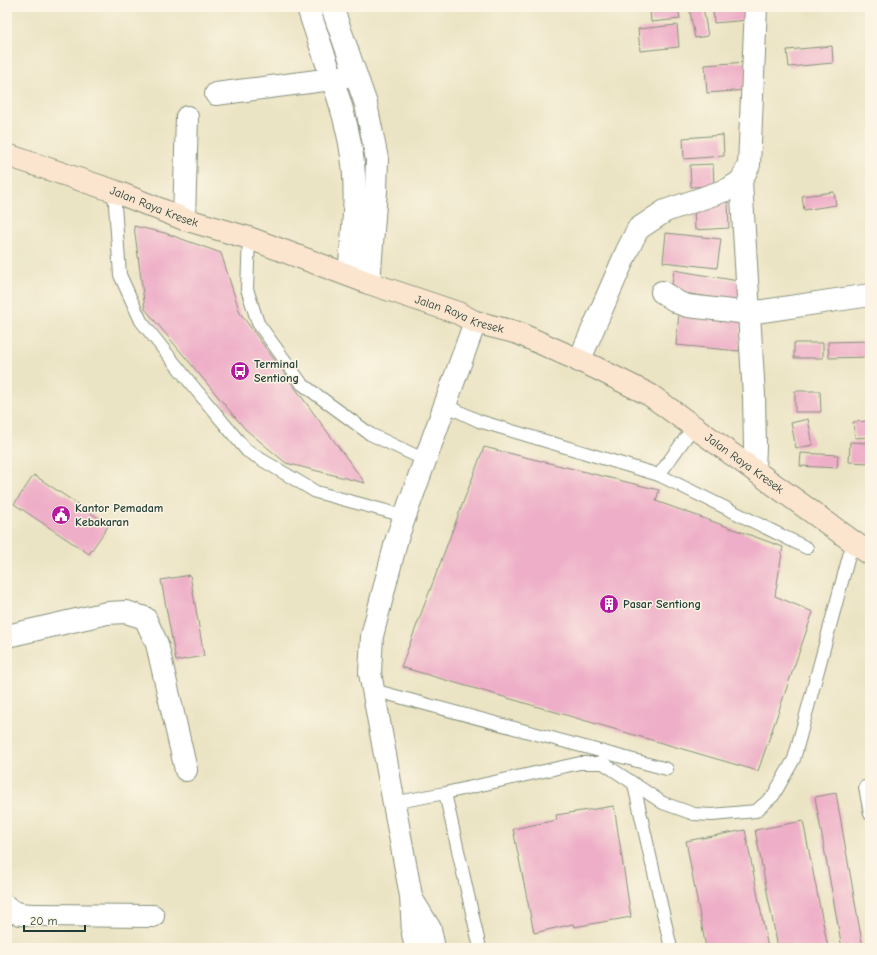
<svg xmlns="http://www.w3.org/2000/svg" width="877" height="955" viewBox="0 0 877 955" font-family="'Comic Neue',sans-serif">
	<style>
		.building { fill: #eeaec7 }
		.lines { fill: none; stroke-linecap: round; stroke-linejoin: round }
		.service-casing { stroke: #85907c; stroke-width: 14 }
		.minor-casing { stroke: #85907c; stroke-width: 24 }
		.secondary-casing { stroke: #85907c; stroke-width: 24 }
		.service { stroke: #fff; stroke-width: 12 }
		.minor { stroke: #fff; stroke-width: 22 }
		.secondary { stroke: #fbe5cf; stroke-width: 22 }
		.labels { text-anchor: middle; stroke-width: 3; stroke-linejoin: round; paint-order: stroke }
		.street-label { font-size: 12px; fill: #1f3d34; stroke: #fcf5e5 }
		.poi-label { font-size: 12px; font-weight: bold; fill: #1f3d34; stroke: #fcf5e5; text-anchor: start }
	</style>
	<rect width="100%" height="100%" fill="#fcf5e5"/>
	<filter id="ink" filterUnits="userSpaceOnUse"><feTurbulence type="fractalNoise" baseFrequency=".025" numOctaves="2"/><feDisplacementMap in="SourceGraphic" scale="8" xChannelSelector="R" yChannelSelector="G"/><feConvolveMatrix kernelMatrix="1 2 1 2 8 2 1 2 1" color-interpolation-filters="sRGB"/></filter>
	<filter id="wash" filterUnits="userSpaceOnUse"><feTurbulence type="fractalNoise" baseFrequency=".012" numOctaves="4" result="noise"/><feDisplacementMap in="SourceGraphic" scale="16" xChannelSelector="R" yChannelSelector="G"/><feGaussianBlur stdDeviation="0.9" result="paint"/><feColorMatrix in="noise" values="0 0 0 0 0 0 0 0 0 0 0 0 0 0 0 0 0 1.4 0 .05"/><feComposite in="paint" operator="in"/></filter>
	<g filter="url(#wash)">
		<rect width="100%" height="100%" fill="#ebe4c4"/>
		<g id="blocks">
			<g class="building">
				<path d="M676,7H678L680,19L651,22L650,10Z"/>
				<path d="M689,7H703L708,36L695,38Z"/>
				<path d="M713,7H748L749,20L714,23Z"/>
				<path d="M677,25L679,47L640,51L638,29Z"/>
				<path d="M832,46L833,63L789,67L787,50Z"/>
				<path d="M746,62L748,90L707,93L705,65Z"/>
				<path d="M723,135L724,156L684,159L683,138Z"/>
				<path d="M713,164L714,186L691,187L690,165Z"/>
				<path d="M834,192L836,205L804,210L802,196Z"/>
				<path d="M728,202L729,228L695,230L694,204Z"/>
				<path d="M134,226L165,233L221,253L240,313L365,483L286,463L245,429L145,309Z"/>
				<path d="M666,233L721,239L717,268L663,262Z"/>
				<path d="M674,270L744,282L741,302L671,291Z"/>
				<path d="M679,312L742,318L739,351L676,345Z"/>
				<path d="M870,341V357L829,358L828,342Z"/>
				<rect x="794" y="343" width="29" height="15"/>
				<path d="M795,391H820L821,412H795Z"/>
				<path d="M808,419L813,445L796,448L791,423Z"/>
				<path d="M870,421V437L855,438L853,422Z"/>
				<path d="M850,442L870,443V463L849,462Z"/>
				<path d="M484,447L659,490L656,501L783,547L775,596L813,612L758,771L401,667Z"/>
				<path d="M801,453L838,455L837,468L800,466Z"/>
				<path d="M34,475L109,525L89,554L14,504Z"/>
				<path d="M190,575L204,656L176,661L161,580Z"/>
				<path d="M836,793L863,948H842L815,797Z"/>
				<path d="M614,806L631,917L574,927L573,924L534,933L513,829L557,820L556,815Z"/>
				<path d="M803,821L828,948H778L755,830Z"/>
				<path d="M745,830L768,948H706L686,841Z"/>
			</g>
		</g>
	</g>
	<g filter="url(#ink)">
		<use href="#blocks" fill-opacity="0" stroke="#85907c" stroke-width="1"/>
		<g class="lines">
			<g class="service-casing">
				<g id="service">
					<path d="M114,191L120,275L141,321L192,385L247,451L316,492L405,516"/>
					<path d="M249,238L247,289L258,323L302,384L370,434L425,460"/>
					<path d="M445,405L479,421L659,475L807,548"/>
					<path d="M659,475L694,426"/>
					<path d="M373,690L667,769"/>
					<path d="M634,785L671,948"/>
					<path d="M865,787L870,814"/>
					<path d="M393,803L445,793"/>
					<path d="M480,948L445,793L580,763H603L663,803L694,814L712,815L756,811L773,796L794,759L853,541"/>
				</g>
			</g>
			<g class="minor-casing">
				<g id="minor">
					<path d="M308,7C323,57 345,105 352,156C358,196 352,236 349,275"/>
					<path d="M332,7L366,104L377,159L376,191L369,283"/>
					<path d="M216,94L332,79L346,76"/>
					<path d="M741,181L754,396L755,447L754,469"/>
					<path d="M184,219L187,117"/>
					<path d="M662,292L679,303L688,306L749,313L870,295"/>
					<path d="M579,361L627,251L638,229L665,211L729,189L741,181L749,165L756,7"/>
					<path d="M7,636L107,613L126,612L145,618L157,644L186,770"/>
					<path d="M413,901L430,929L434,948"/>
					<path d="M7,907C14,915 26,915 36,915L153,916"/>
					<path d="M416,948L413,934L411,896L370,673L372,636L397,538L475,322"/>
				</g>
			</g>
			<g class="secondary-casing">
				<g id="secondary">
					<path id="s1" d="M7,155L114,191L184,219L249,238L369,283L458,313L475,322L518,333L594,367L650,395L870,554"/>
				</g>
			</g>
			<use href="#service" class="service"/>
			<use href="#minor" class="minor"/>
			<use href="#secondary" class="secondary"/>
		</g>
	</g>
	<defs>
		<g id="bus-disc" transform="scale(1)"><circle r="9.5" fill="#b5179e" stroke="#fcf5e5"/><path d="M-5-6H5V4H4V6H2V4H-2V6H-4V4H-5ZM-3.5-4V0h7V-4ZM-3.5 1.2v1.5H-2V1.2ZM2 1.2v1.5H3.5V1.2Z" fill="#fff"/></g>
		<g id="civic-disc" transform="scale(1)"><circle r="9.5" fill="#b5179e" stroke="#fcf5e5"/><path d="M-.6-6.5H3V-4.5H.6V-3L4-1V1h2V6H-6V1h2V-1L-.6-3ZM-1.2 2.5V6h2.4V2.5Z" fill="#fff"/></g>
		<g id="building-disc" transform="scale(1)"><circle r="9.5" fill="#b5179e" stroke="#fcf5e5"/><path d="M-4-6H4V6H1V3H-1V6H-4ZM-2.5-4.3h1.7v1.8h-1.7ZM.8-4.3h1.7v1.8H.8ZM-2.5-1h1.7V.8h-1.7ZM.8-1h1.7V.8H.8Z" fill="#fff"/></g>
	</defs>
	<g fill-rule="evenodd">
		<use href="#bus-disc" x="240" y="371"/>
		<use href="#civic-disc" x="61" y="515"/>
		<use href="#building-disc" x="609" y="604"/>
	</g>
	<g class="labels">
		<g class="street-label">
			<text dy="4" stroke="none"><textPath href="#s1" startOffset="156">Jalan Raya Kresek</textPath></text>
			<text dy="4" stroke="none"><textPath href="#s1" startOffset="480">Jalan Raya Kresek</textPath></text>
			<text dy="4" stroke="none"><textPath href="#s1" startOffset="804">Jalan Raya Kresek</textPath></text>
		</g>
		<g class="poi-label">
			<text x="254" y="368">Terminal<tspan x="254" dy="14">Sentiong</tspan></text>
			<text x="75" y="512">Kantor Pemadam<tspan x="75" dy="14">Kebakaran</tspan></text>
			<text x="623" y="608">Pasar Sentiong</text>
		</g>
	</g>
	<rect width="877" height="955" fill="none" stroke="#fcf5e5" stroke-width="24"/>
	<path d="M24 925v6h61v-6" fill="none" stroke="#1f3d34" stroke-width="2"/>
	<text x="30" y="925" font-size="12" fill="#1f3d34" stroke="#fcf5e5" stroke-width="3" paint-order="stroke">20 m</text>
</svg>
